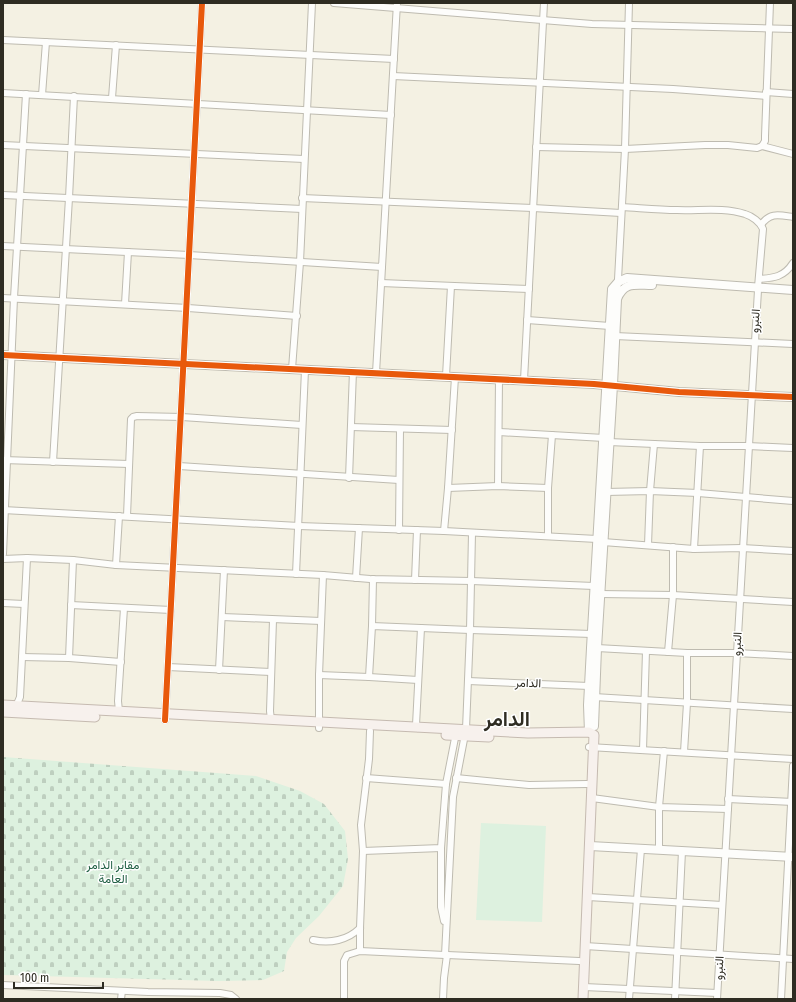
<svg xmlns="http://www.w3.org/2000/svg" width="796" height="1002" viewBox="0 0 796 1002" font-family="'Fira Sans Condensed',Vazirmatn,sans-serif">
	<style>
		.cemetery { fill: url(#cemetery-stones) }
		.pitch { fill: #ddf1df }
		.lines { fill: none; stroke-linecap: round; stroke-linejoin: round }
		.street-casing { stroke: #bebbb0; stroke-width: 8 }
		.secondary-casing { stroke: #bebbb0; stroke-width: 10 }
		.primary-casing { stroke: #c5bab0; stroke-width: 11 }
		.street { stroke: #fdfdfb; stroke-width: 6 }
		.secondary { stroke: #fdfdfb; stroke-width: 8 }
		.primary { stroke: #f7f1ed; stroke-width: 9 }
		.cycleway-casing { stroke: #fff; stroke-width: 8 }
		.cycleway { stroke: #e8590c; stroke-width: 6 }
		.labels { text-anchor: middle; stroke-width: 3; stroke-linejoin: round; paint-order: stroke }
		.street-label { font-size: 12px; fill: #2e2c22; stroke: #fff }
		.park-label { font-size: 12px; fill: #1e5e42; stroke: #fff }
		.town-label { font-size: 20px; font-weight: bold; fill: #2e2c22; stroke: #fff }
	</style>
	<defs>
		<pattern id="cemetery-stones" width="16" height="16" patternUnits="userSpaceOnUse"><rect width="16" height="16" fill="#ddf1df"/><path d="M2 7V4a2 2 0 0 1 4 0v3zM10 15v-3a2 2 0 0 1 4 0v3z" fill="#becfbf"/></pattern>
	</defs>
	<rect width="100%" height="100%" fill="#f4f1e3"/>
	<path class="cemetery" d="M3,757L256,776L300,791L324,804L345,831L348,859L343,886L319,916L296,938L287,952L284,971L263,980L218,981L3,975Z"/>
	<path class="pitch" d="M481,823L546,826L542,922L476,920Z"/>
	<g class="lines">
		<g class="street-casing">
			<g id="street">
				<path d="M334,3L592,24L793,29"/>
				<path d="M3,40L394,59"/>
				<path d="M393,76L673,89L766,96"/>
				<path d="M766,92L793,94"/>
				<path d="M3,93L391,115"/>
				<path d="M42,95L46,42"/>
				<path d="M112,98L116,45"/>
				<path d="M3,145L304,159"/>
				<path d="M762,146L793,154"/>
				<path d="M536,147L625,149L705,145H728L757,148L762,146L765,141V136L770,3"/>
				<path d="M3,195L302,209"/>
				<path d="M302,198L533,208L621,213"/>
				<path d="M622,207C640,208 659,210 677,210C699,211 723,207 745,214C752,216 760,222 763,229L758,287"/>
				<path d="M761,225C770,212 779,215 793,217"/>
				<path d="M3,246L189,255L382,267L397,3"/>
				<path d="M759,279C774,278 784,277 793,263"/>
				<path d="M381,283L529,289"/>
				<path d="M3,298L188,308L297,316"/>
				<path d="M617,298L625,149L629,3"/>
				<path d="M125,304L128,252"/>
				<path d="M527,320L610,326"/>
				<path d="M615,336L793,344"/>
				<path d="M292,369L300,262L312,3"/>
				<path d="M376,373L382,267"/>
				<path d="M446,376L451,286"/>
				<path d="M524,380L544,3"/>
				<path d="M351,427L452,430"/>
				<path d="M499,432L604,438"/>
				<path d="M609,442L700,446H748L793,448"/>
				<path d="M3,460L129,464"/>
				<path d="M53,462L69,198L74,96"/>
				<path d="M179,466L399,480"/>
				<path d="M349,478L353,371"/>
				<path d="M498,486L499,379"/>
				<path d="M448,488L498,486L548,488"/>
				<path d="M606,492L650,491L698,493L793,501"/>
				<path d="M3,510L299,526L444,531L597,539"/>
				<path d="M127,516L131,419L133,417L137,416L182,417L302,425"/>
				<path d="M399,530L400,429"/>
				<path d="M444,531L448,488L455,377"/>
				<path d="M548,536V488L552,435"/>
				<path d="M603,542L694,549L742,548L793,551"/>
				<path d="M648,545L650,491L654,444"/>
				<path d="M694,549L700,446"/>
				<path d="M3,554L14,298L26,94"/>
				<path d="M3,559L27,558L73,560L116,565L323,575L370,579L471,581L594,586"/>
				<path d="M116,565L119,516"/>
				<path d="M296,574L305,370"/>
				<path d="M356,578L359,528"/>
				<path d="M415,580L417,530"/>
				<path d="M600,594L673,595L793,602"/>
				<path d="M3,603L24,604"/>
				<path d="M71,605L171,610"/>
				<path d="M222,617L321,621"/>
				<path d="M372,626L373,579"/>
				<path d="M597,648L687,653H737L793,656"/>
				<path d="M668,652L673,595V547"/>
				<path d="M22,657L69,658L121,662"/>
				<path d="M69,658L73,560"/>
				<path d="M168,667L271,672"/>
				<path d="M219,670L224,570"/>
				<path d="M319,675L369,677L418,680"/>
				<path d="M369,677L372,626L470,630L592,634"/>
				<path d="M468,681L589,686"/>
				<path d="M594,697L793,709"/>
				<path d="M14,707L17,704L20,697L27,558"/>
				<path d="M119,711L118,701L124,608"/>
				<path d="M165,720L202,3"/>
				<path d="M271,720L270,711L273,620"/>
				<path d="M319,728V675L323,575"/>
				<path d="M418,728L416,725L421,628"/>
				<path d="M589,747L793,759"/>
				<path d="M643,750L646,651"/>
				<path d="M684,752L687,703V653"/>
				<path d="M366,778L446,784"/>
				<path d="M456,778L529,785L587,784"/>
				<path d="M592,798L659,807L728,809"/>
				<path d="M728,799L793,802"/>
				<path d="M441,848V907L444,921"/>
				<path d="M659,850V807L664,751"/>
				<path d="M363,851L441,848L446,784L456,733"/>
				<path d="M588,897L722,905"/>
				<path d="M313,940C330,944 348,940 360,928"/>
				<path d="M585,946L793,959"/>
				<path d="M360,951V928L363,851L361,825L369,759L370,731"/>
				<path d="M447,955L579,961"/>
				<path d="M3,985L148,992L220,993L231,995L236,999"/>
				<path d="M584,987L717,993"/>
				<path d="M121,999L122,991"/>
				<path d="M344,999V961L347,955L360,951L445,955"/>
				<path d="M443,999L444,978L447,955H445L453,797L466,729L470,630L472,533"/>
				<path d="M629,999L641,849"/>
				<path d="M675,999L682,851"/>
				<path d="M717,999L758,290"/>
				<path d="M781,999L793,766"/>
			</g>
		</g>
		<g class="secondary-casing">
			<g id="secondary">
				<path d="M3,355L594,384L679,392L793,397"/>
				<path d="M594,726L597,648L613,385L617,299C624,281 636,285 652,285"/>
				<path d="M589,732L588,705L591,648L612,289L618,282L627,278L793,290"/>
				<path d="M590,846L793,857"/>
			</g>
		</g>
		<g class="primary-casing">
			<g id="primary">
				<path d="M3,705L528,733L589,732L594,735L583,999"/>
				<path d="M3,712L95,717"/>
				<path d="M446,735L489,737"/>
			</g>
		</g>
		<use href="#street" class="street"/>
		<use href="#secondary" class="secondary"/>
		<use href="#primary" class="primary"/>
		<g class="cycleway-casing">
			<g id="cycleway">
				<path d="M3,355L594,384L679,392L793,397"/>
				<path d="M165,720L202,3"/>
			</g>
		</g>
		<use href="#cycleway" class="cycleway"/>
	</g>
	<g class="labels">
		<g class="street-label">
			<text transform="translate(755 321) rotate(-86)" y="4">النبرو</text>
			<text transform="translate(737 644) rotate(-87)" y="4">النبرو</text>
			<text transform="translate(528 683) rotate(2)" y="4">الدامر</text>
			<text transform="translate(719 968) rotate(-87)" y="4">النبرو</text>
		</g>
		<g class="park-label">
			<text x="113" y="869">مقابر الدامر<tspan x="113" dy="14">العامة</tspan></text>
		</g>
		<g class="town-label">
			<text x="507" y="726">الدامر</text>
		</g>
	</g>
	<rect width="796" height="1002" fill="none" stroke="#2e2c22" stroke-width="8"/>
	<path d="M14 982v6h89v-6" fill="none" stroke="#2e2c22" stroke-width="2"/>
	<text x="20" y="982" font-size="12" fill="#2e2c22" stroke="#ffffff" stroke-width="3" paint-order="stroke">100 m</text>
</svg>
